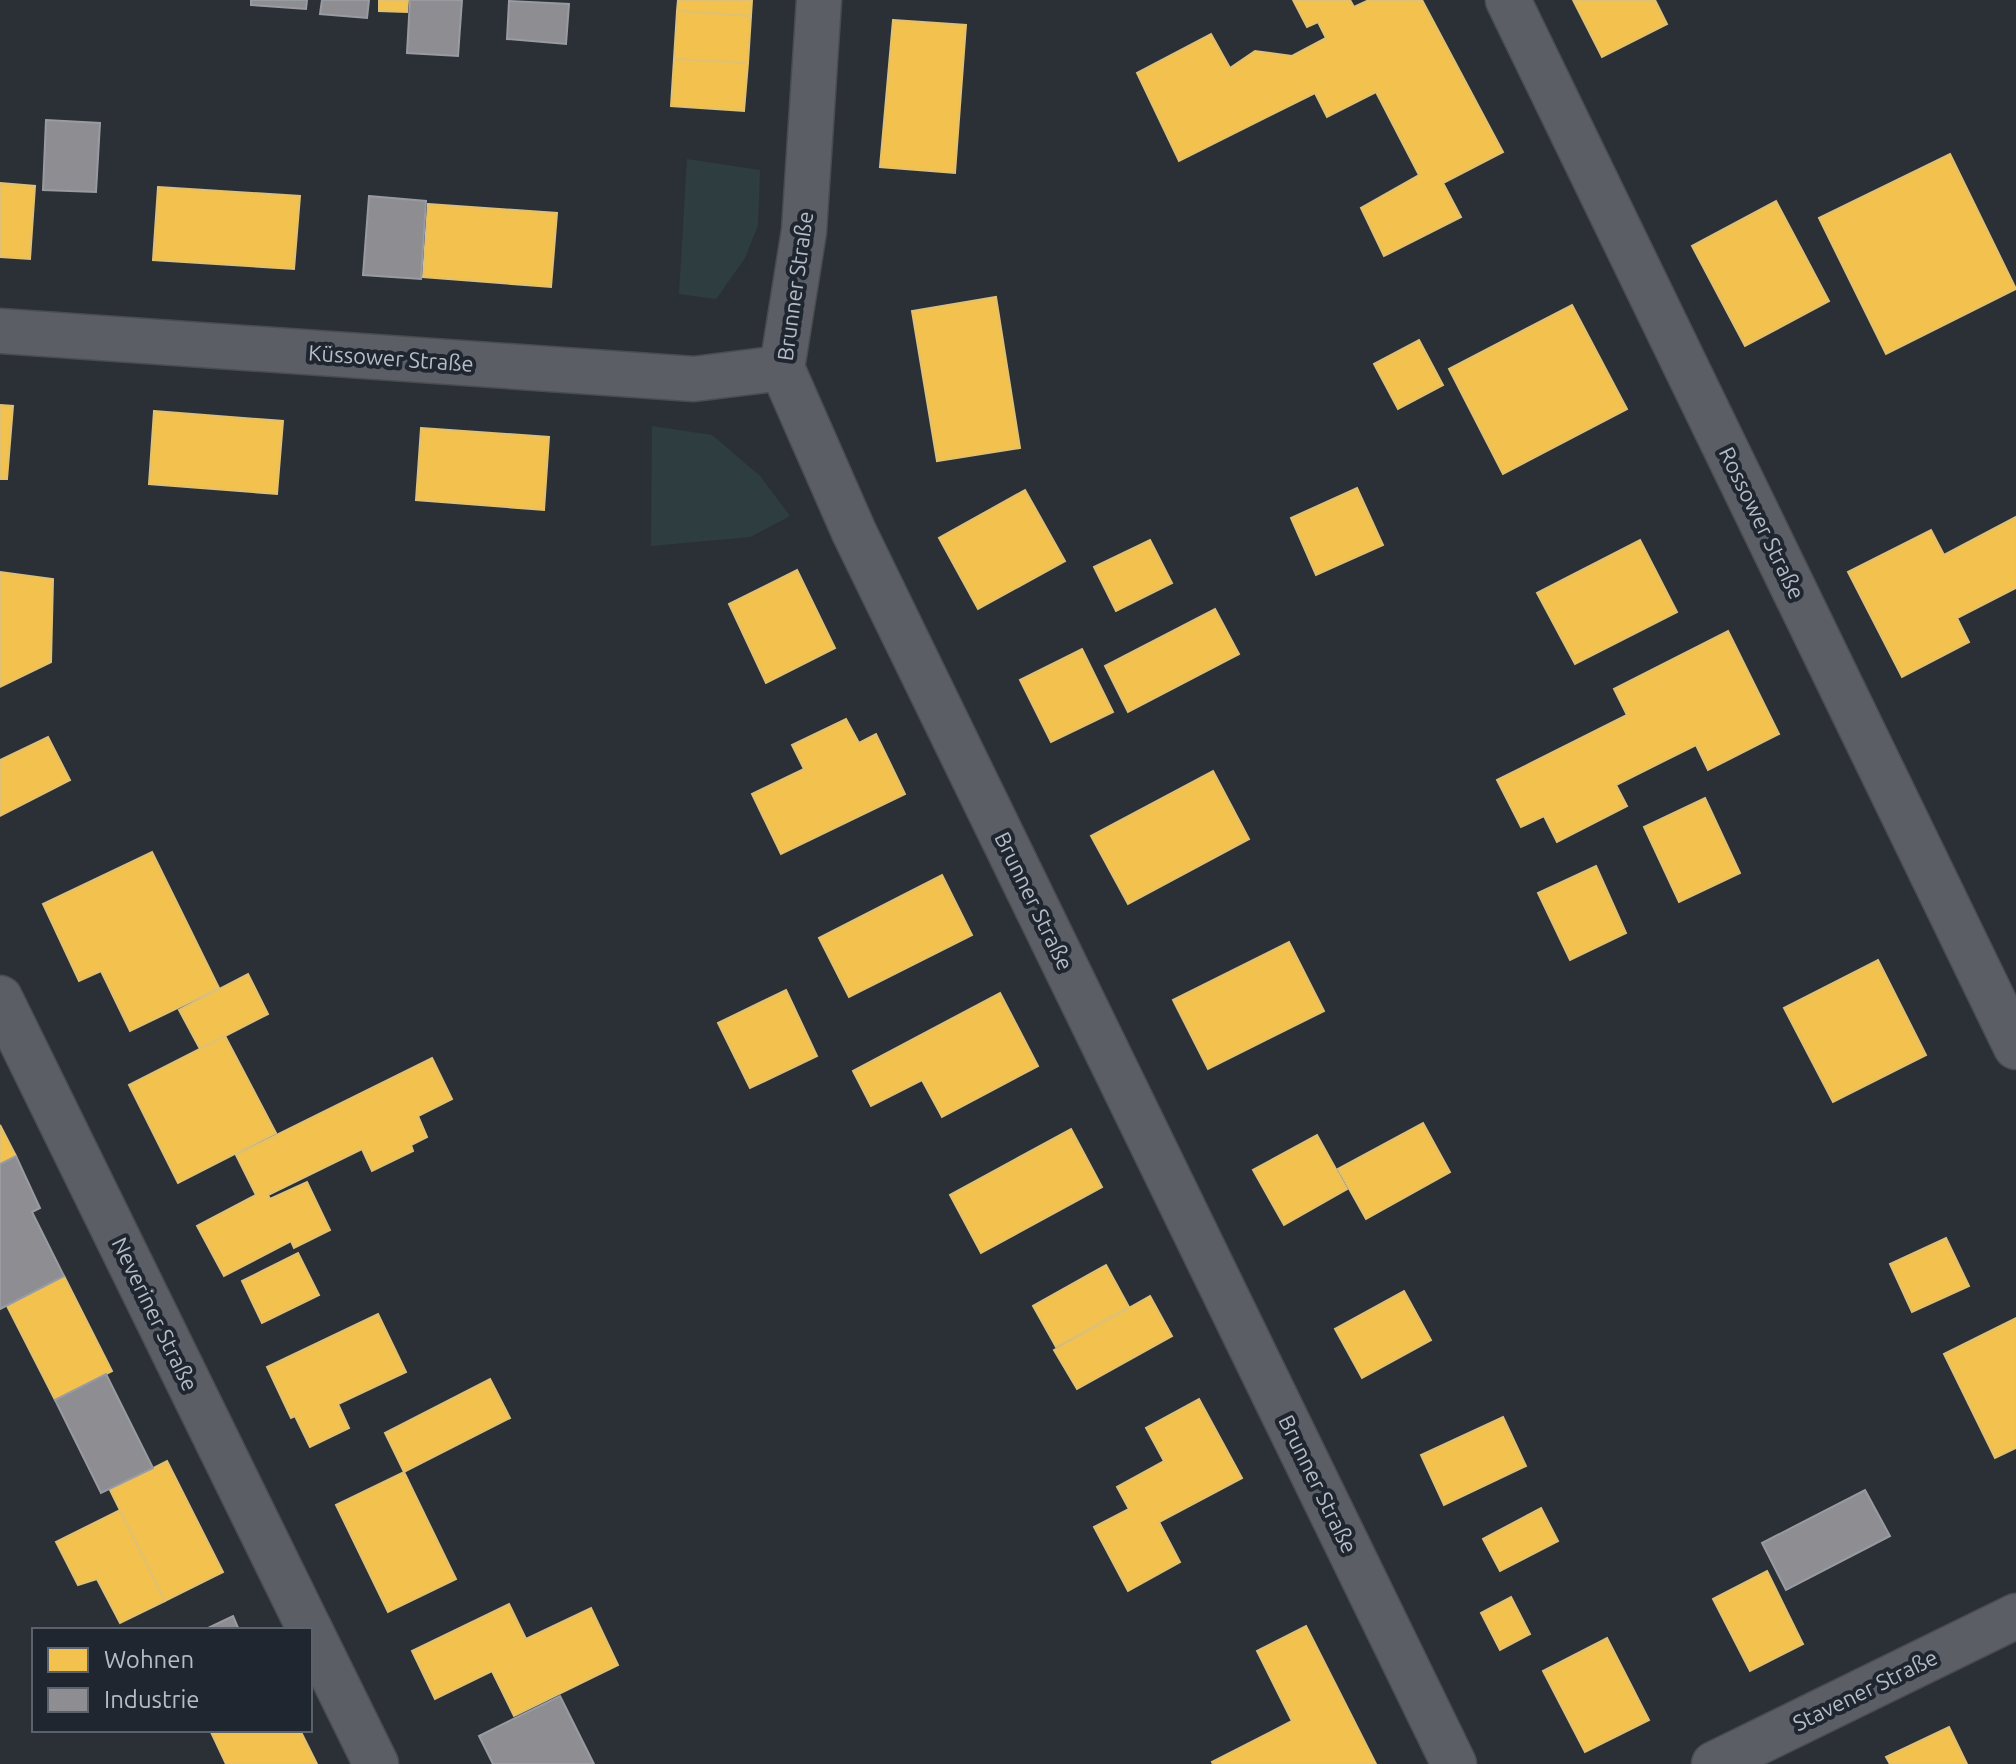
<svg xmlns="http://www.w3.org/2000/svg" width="2016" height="1764" viewBox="0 0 2016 1764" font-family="Ubuntu,sans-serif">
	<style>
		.green { fill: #2e3e40 }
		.homes { fill: #f2c14e; stroke: #e0c072; stroke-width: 2 }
		.industry { fill: #8d8d92; stroke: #999ba2; stroke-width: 2 }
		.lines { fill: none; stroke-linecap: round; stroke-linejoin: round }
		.street-casing { stroke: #494c51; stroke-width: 47 }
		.street { stroke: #5b5e64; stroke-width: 44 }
		.labels { text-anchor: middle; stroke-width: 8; stroke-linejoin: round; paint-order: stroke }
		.street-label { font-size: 22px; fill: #b6bcc6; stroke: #1f2630 }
	</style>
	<rect width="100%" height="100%" fill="#2b3036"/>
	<g class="green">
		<path d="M687,159L760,170L758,225L745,258L716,299L679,294Z"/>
		<path d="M652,426L712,435L760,476L790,516L750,537L651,546Z"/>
	</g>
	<g class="homes">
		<path d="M379,0H408L407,12L379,11Z"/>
		<path d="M678,0H752L751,16L677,11Z"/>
		<path d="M1293,0H1350L1354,7L1369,0H1422L1503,152L1443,183L1461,217L1384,256L1361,208L1419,175L1376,92L1327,117L1315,93L1179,161L1137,73L1211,34L1230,68L1255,51L1292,56L1326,38L1318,22L1307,27Z"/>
		<path d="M1573,0H1655L1667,24L1602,57Z"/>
		<path d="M677,11L751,16L748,63L674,59Z"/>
		<path d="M893,20L966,25L955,173L880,167Z"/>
		<path d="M674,59L748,63L744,111L671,106Z"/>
		<path d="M1950,154L2016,289L1886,354L1819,218Z"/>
		<path d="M0,183L35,186L30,259L0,257Z"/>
		<path d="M158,187L300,196L294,269L153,260Z"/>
		<path d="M1776,201L1829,301L1745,346L1692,246Z"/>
		<path d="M428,204L557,213L551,287L423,277Z"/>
		<path d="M996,297L1020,448L937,461L912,311Z"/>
		<path d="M1572,305L1627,409L1503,474L1449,369Z"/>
		<path d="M1419,340L1443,385L1398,409L1374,364Z"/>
		<path d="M0,405L13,406L7,479H0Z"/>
		<path d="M154,411L283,421L277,494L149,484Z"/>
		<path d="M421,428L549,437L544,510L416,500Z"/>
		<path d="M1357,488L1383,545L1316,575L1291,518Z"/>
		<path d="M1025,490L1065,561L978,609L939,538Z"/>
		<path d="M2016,517V588L1957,618L1969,642L1902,677L1848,572L1931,530L1944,555Z"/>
		<path d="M1150,540L1172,583L1116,611L1094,567Z"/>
		<path d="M1640,540L1677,612L1575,664L1537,593Z"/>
		<path d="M797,570L835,648L766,683L729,604Z"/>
		<path d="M0,572L53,579L51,662L0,687Z"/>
		<path d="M1215,609L1239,654L1128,712L1105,666Z"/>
		<path d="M1728,631L1779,734L1708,770L1696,745L1616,785L1627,806L1557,842L1544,816L1521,827L1497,780L1627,715L1614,689Z"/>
		<path d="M1082,649L1113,712L1051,742L1020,680Z"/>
		<path d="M846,719L859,743L876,734L905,794L781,854L752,794L804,769L792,745Z"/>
		<path d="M48,737L70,780L0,816V760Z"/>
		<path d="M1213,771L1249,839L1128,904L1091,836Z"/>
		<path d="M1705,798L1740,873L1679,902L1644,827Z"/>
		<path d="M152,852L219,988L130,1031L101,971L79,981L43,904Z"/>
		<path d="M1596,866L1626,933L1570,960L1538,893Z"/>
		<path d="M942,875L972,935L849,997L819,938Z"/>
		<path d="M1289,942L1324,1011L1208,1069L1173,1000Z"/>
		<path d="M1878,960L1926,1055L1833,1102L1784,1008Z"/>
		<path d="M248,974L268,1014L200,1049L179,1010Z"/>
		<path d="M786,990L817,1056L750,1088L718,1023Z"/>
		<path d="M1000,993L1038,1066L942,1117L922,1080L871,1106L853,1071Z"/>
		<path d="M225,1036L276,1133L178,1183L129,1085Z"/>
		<path d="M432,1058L452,1099L418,1116L427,1137L411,1145L413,1151L372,1171L362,1149L268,1195L270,1199L307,1182L330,1230L294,1248L291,1241L224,1276L197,1226L256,1195L236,1155Z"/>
		<path d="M1423,1123L1450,1172L1366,1219L1338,1169Z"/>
		<path d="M0,1125L16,1156L0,1164Z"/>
		<path d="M1071,1129L1102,1187L981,1253L950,1195Z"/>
		<path d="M1317,1135L1347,1189L1284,1225L1253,1170Z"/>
		<path d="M1946,1238L1969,1286L1912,1312L1890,1264Z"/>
		<path d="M298,1253L319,1295L262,1323L242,1281Z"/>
		<path d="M1106,1265L1129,1307L1056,1347L1033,1306Z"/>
		<path d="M64,1276L112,1371L55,1400L7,1306Z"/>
		<path d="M1404,1291L1431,1340L1362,1378L1335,1329Z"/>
		<path d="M1150,1296L1172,1336L1077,1389L1054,1350Z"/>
		<path d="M378,1314L406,1372L338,1404L349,1428L310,1447L295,1416L291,1418L267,1367Z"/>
		<path d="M2016,1318V1448L1995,1458L1944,1354Z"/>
		<path d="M490,1379L510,1418L404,1472L385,1433Z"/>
		<path d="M1199,1399L1242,1478L1159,1522L1180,1562L1128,1591L1094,1527L1129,1509L1117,1487L1164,1461L1146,1428Z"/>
		<path d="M1503,1417L1526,1466L1444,1505L1421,1455Z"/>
		<path d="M167,1461L223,1572L165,1601L110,1490Z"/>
		<path d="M404,1472L456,1579L388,1612L336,1505Z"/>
		<path d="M1541,1508L1558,1541L1500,1571L1483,1539Z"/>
		<path d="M120,1510L165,1601L120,1623L97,1579L78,1585L56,1542Z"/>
		<path d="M1767,1571L1803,1644L1750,1671L1713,1599Z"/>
		<path d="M1511,1597L1530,1634L1500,1650L1481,1613Z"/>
		<path d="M509,1604L526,1639L591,1608L618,1665L514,1716L492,1671L435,1699L412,1651Z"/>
		<path d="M1306,1626L1376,1764H1213L1212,1762L1292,1721L1257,1651Z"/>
		<path d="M1607,1638L1649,1720L1585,1752L1543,1671Z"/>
		<path d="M1949,1727L1967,1764H1890L1886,1757Z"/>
		<path d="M210,1730H300L317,1764H226Z"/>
	</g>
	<g class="industry">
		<path d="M251,0H307L306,9L251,5Z"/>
		<path d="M322,0H369L367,18L320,14Z"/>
		<path d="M410,0H462L458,56L407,53Z"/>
		<path d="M509,1L569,4L566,44L507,39Z"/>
		<path d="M46,120L100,123L96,192L43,190Z"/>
		<path d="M369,196L426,201L421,279L363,275Z"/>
		<path d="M16,1156L40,1208L32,1212L64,1276L0,1309V1164Z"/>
		<path d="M106,1374L153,1468L101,1493L55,1400Z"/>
		<path d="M1865,1490L1890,1536L1786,1590L1762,1543Z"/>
		<path d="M233,1616L239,1630H204Z"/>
		<path d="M560,1696L594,1764H493L479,1736Z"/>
	</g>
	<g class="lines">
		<g class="street-casing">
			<g id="street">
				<path d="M819,0L804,231L782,368L854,532L1454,1764"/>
				<path d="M1508,0L2016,1047"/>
				<path d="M0,331L694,379L782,368"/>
				<path d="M0,998L310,1630"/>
				<path d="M310,1630L376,1764"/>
				<path d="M1714,1764L2016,1616"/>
			</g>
		</g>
		<use href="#street" class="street"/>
	</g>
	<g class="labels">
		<g class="street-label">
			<text transform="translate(795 286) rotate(-82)" y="8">Brunner Straße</text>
			<text transform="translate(391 358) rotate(4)" y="8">Küssower Straße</text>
			<text transform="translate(1762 523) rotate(64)" y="8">Rossower Straße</text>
			<text transform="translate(1034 901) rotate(64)" y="8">Brunner Straße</text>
			<text transform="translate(155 1314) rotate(64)" y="8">Neveriner Straße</text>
			<text transform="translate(1318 1484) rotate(64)" y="8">Brunner Straße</text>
			<text transform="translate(1865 1690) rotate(-26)" y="8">Stavener Straße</text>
		</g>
	</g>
	<rect x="32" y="1628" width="280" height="104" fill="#1f2630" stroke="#5b626c" stroke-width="2"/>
	<rect x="48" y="1648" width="40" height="24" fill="#f2c14e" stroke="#5b626c" stroke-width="2"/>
	<text x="104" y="1668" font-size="24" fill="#b6bcc6">Wohnen</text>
	<rect x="48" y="1688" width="40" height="24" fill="#8d8d92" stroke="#5b626c" stroke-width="2"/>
	<text x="104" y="1708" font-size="24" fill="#b6bcc6">Industrie</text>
</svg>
